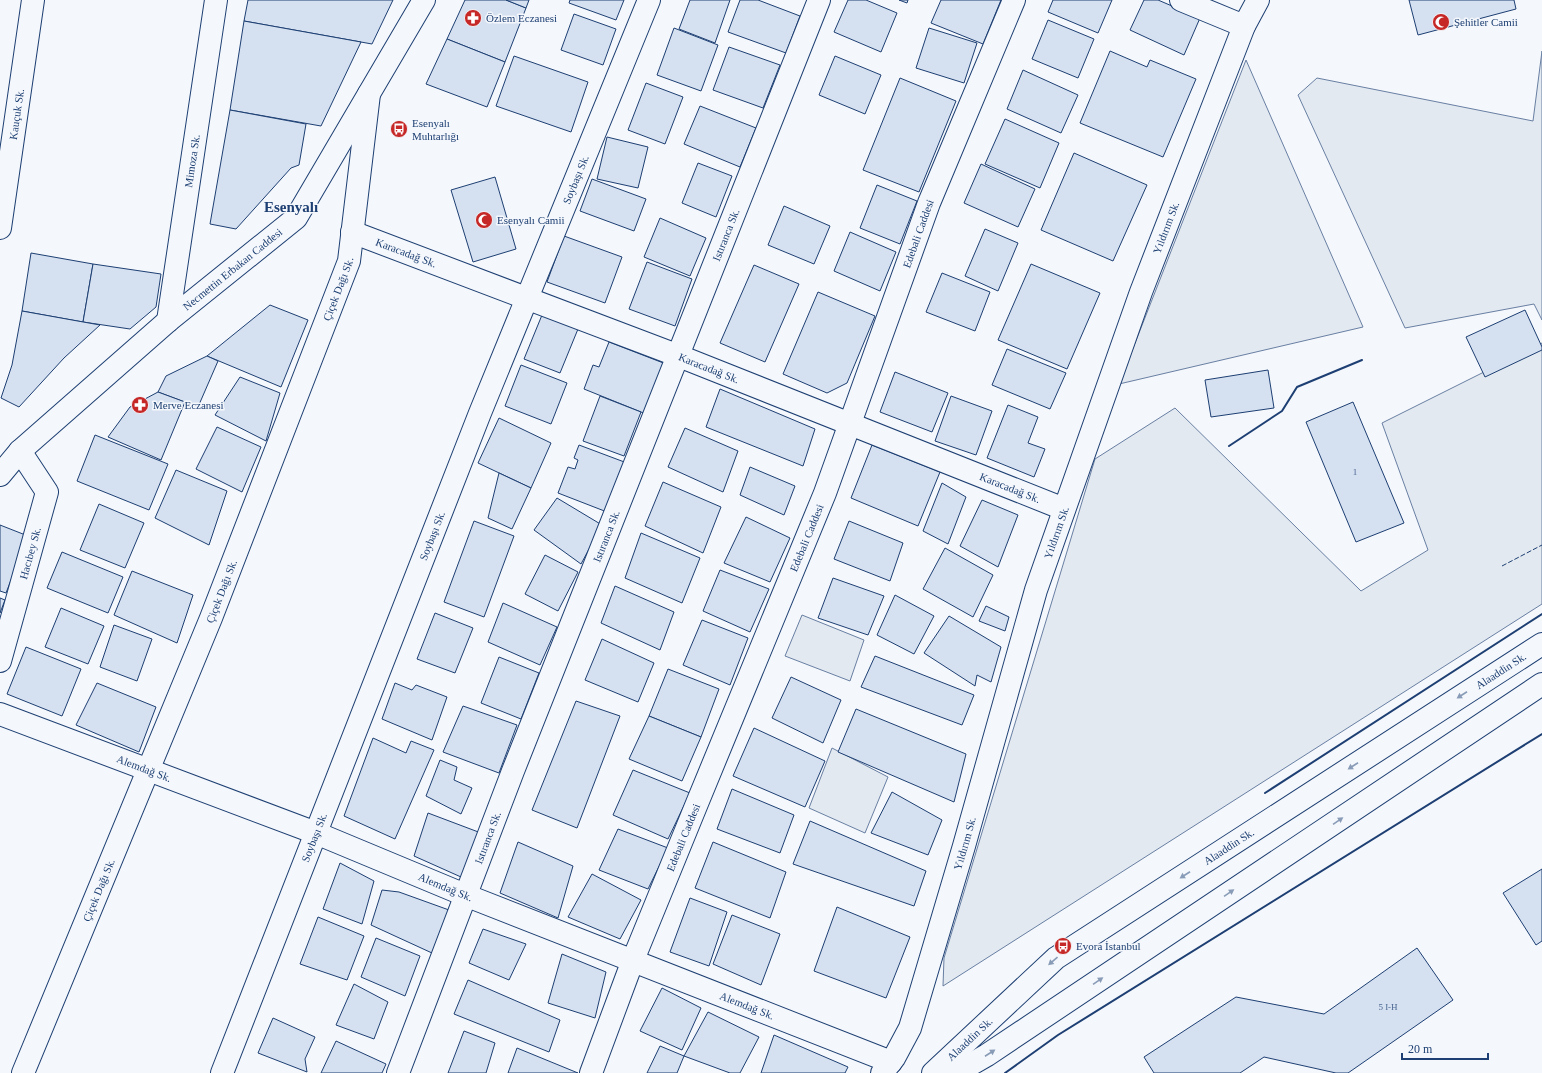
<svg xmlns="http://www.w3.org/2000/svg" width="1542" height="1073" viewBox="0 0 1542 1073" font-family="Georgia,serif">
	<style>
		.green { fill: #e3e9f0; stroke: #687fa3 }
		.building { fill: #d5e0f0; stroke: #1d3f73 }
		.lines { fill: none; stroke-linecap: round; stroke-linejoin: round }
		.minor-casing { stroke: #1d3f73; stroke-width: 24 }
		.major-casing { stroke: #1d3f73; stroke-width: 24 }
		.minor { stroke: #f4f7fb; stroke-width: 22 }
		.major { stroke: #f4f7fb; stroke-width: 22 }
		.fence { stroke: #1d3f73; stroke-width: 1; stroke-dasharray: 5 2; stroke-linecap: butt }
		.wall { stroke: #1d3f73; stroke-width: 2 }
		.oneway { fill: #889bb7 }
		.labels { text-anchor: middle; stroke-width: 3; stroke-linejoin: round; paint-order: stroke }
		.number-label { font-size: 9px; fill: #4b6792 }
		.poi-label { font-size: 11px; fill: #1d3f73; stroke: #f4f7fb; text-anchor: start }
		.street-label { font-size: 11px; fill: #1d3f73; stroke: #f4f7fb }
		.district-label { font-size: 15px; font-weight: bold; fill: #1d3f73; stroke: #f4f7fb }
	</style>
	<rect width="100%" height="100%" fill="#f4f7fb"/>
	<g class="green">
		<path d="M1542,51V320L1534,304L1405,328L1298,95L1317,78L1533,121Z"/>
		<path d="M1246,60L1363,327L1119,384Z"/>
		<path d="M1542,343V604L943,986L944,958L1095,459L1175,408L1361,591L1428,550L1382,423Z"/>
		<path d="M802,615L864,640L850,681L785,656Z"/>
		<path d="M832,748L888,777L865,833L809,808Z"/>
	</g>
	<g class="building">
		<path d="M248,0H393L372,44L244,21Z"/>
		<path d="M465,0H506L526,8L505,62L447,39Z"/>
		<path d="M506,0H529L526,8Z"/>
		<path d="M570,0H624L616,20L569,3Z"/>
		<path d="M690,0H730L715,43L679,29Z"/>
		<path d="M740,0H758L800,16L786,53L728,32Z"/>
		<path d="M848,0H866L897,13L881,52L834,32Z"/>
		<path d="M899,0H908L907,3Z"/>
		<path d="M941,0H1001L983,44L931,23Z"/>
		<path d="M1053,0H1112L1098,33L1048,12Z"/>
		<path d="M1144,0H1158L1200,18L1184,55L1130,30Z"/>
		<path d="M1409,0H1514L1516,9L1418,35Z"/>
		<path d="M574,14L616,29L603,65L561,50Z"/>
		<path d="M1048,20L1094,39L1078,78L1032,59Z"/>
		<path d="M244,21L361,42L321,126L230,110Z"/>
		<path d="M674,28L718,45L701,91L657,75Z"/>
		<path d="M929,28L977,43L964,83L916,68Z"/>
		<path d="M447,39L505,62L487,107L426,84Z"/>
		<path d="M729,47L780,65L763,108L713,90Z"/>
		<path d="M1110,51L1147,67L1150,60L1196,79L1163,157L1080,123Z"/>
		<path d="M514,56L588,82L571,132L496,106Z"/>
		<path d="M835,56L881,75L865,114L819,95Z"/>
		<path d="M1023,70L1078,95L1061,133L1007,109Z"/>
		<path d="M900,78L956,101L919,192L863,170Z"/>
		<path d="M646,83L683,97L665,144L628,130Z"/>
		<path d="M700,106L756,128L740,167L684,144Z"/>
		<path d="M230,110L306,124L299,165L291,168L236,229L210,224Z"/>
		<path d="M1005,119L1059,143L1040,188L985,164Z"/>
		<path d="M607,137L648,147L638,188L597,179Z"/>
		<path d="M1074,153L1147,185L1113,261L1041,230Z"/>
		<path d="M698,163L732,176L716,217L682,203Z"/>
		<path d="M981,164L1035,189L1018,227L964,203Z"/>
		<path d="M495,177L516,249L473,262L451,190Z"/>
		<path d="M592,179L646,199L634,231L580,211Z"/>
		<path d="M877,185L917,201L900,244L860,228Z"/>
		<path d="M784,206L830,226L814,264L768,245Z"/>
		<path d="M660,218L706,238L690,276L644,257Z"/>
		<path d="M985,229L1018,243L998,291L965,276Z"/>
		<path d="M850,232L896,252L880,291L834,271Z"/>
		<path d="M564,236L622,257L605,303L547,282Z"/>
		<path d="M31,253L93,264L83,322L22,311Z"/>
		<path d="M647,262L692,279L675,326L629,309Z"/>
		<path d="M93,264L161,274L156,307L130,329L83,322Z"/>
		<path d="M1031,264L1100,293L1067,369L998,340Z"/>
		<path d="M754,265L799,284L765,362L720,343Z"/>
		<path d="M942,273L990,292L975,331L926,312Z"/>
		<path d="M818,292L875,316L847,383L827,393L783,374Z"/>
		<path d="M270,305L308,320L281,387L207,356Z"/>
		<path d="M1525,310L1542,347V350L1485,377L1466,337Z"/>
		<path d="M22,311L100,325L64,358L19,407L1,398L12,365Z"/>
		<path d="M542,315L578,329L560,373L524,359Z"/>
		<path d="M609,342L666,364L646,414L584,389L593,365L599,367Z"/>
		<path d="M1007,349L1066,373L1050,409L992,385Z"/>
		<path d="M207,356L218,361L198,407L158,392L166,376Z"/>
		<path d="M521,365L567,383L551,424L505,406Z"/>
		<path d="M1268,370L1274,408L1211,417L1205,380Z"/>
		<path d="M895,372L948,393L932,432L880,412Z"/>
		<path d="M240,377L280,393L266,441L215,415Z"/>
		<path d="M720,389L815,429L803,466L706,427Z"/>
		<path d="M158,392L185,402L161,460L108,437L130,407Z"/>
		<path d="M600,396L641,412L624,456L583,441Z"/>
		<path d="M951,396L992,411L976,455L935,441Z"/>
		<path d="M1353,402L1404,523L1356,542L1306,422Z"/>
		<path d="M1008,405L1038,417L1028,443L1045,449L1034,477L987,458Z"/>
		<path d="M499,418L551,443L531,488L478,463Z"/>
		<path d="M217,427L261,447L242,492L196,469Z"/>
		<path d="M685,428L738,451L723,492L668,467Z"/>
		<path d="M95,435L168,464L149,510L77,481Z"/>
		<path d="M579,445L627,463L607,512L558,493L568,467L575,469L578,460L574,458Z"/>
		<path d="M872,445L940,472L918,526L851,498Z"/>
		<path d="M750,467L795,486L784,515L740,495Z"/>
		<path d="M176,470L227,491L209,545L155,518Z"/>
		<path d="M499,473L531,488L512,529L488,518Z"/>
		<path d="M663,482L721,507L703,553L645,526Z"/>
		<path d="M942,483L966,497L948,544L923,531Z"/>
		<path d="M557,498L602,525L581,564L534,530Z"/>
		<path d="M982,500L1018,515L998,567L960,546Z"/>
		<path d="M99,504L144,523L125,568L80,550Z"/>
		<path d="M746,517L790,538L770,582L724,563Z"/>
		<path d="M474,521L514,536L484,617L444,602Z"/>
		<path d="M849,521L903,543L890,581L834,559Z"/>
		<path d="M0,525L28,536L6,593L0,591Z"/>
		<path d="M641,533L700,558L682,603L625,578Z"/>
		<path d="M945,548L993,575L973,617L923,589Z"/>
		<path d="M62,552L123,577L108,613L47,588Z"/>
		<path d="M545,555L578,572L558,611L525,594Z"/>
		<path d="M720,570L769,589L750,632L703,611Z"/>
		<path d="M132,571L193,595L177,643L114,615Z"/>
		<path d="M833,578L884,596L868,635L818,618Z"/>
		<path d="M615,586L674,612L660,650L601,623Z"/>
		<path d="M895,595L934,616L914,654L877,635Z"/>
		<path d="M0,598L5,600L0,613Z"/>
		<path d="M503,603L557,627L540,665L488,642Z"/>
		<path d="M986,606L1009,617L1005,631L979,621Z"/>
		<path d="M61,608L104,626L88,664L45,647Z"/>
		<path d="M435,613L473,628L455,673L417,659Z"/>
		<path d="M949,616L1001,647L991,682L977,675L975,686L924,653Z"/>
		<path d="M702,620L748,638L730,685L683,665Z"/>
		<path d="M114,625L152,639L137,681L100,667Z"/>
		<path d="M602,639L654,663L638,702L585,680Z"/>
		<path d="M26,647L81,669L62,716L7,694Z"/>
		<path d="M875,656L974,695L962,725L861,687Z"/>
		<path d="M499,657L539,673L521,719L481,703Z"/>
		<path d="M668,669L719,689L701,737L649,716Z"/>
		<path d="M791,677L841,700L823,743L772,718Z"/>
		<path d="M97,683L156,707L139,752L76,725Z"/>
		<path d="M395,683L412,690L416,685L447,697L432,740L382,719Z"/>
		<path d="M576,701L620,716L577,828L532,810Z"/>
		<path d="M463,706L517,725L499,773L443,752Z"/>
		<path d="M856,709L966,754L954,802L838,752Z"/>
		<path d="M649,716L701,737L682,781L629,759Z"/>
		<path d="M754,728L825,761L805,807L733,776Z"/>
		<path d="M373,738L406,753L411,741L434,750L395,839L344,816Z"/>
		<path d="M440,760L457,767L454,780L472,788L461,814L426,796Z"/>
		<path d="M633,770L690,793L668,839L613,815Z"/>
		<path d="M732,789L794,815L780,853L717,829Z"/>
		<path d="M892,792L942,820L928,855L871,833Z"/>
		<path d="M428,813L481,833L461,877L414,856Z"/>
		<path d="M810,821L926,871L914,906L793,864Z"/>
		<path d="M618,829L668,848L648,889L599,870Z"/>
		<path d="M518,842L573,866L558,918L500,893Z"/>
		<path d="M713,842L786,872L770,918L695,888Z"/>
		<path d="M340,863L374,881L362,924L323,909Z"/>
		<path d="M1542,869V941L1536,945L1503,893Z"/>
		<path d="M592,874L641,900L620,939L568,917Z"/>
		<path d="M382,890L399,892L449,910L432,953L371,925Z"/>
		<path d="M690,898L727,912L709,966L670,952Z"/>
		<path d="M837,907L910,937L886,998L814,971Z"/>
		<path d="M732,915L780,934L761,985L713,964Z"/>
		<path d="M318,917L364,936L347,980L300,964Z"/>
		<path d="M483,929L526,944L509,980L469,963Z"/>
		<path d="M376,938L420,956L405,996L361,977Z"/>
		<path d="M1417,948L1453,1000L1348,1073H1336L1264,1057L1240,1073H1154L1144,1057L1236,997L1324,1014Z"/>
		<path d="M562,954L606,972L595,1018L548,1003Z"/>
		<path d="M468,980L560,1020L549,1052L454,1014Z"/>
		<path d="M354,984L388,1002L374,1039L336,1025Z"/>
		<path d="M662,988L701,1008L682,1050L640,1031Z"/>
		<path d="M708,1012L759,1037L740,1073H730L684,1056Z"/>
		<path d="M273,1018L315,1037L305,1059L307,1072L258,1053Z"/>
		<path d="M464,1031L495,1043L486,1073H448Z"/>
		<path d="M774,1035L848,1067L845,1073H761Z"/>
		<path d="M336,1041L386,1064L382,1073H321Z"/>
		<path d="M660,1046L684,1056L677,1073H647Z"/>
		<path d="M517,1048L578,1073H508Z"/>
	</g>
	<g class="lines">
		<g class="minor-casing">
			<g id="minor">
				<path d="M1181,0L1244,26"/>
				<path id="s1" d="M0,228L33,0"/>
				<path id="s2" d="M352,232L679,356L1064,509"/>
				<path id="s3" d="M168,321L216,0"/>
				<path id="s4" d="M0,661L47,492L20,451"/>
				<path id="s5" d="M0,714L316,833L465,895L891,1062"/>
				<path id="s6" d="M23,1073L211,618L349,261L369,94"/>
				<path id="s7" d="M222,1073L480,413L649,0"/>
				<path id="s8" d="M398,1073L513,771L819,0"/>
				<path id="s9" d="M591,1073L633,960L698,801L825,493L929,203L1014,0"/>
				<path id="s10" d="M882,1073L894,1058L910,1028L964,846L1036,590L1141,292L1244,26L1258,0"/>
				<path id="s11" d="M933,1073L1056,958L1542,644"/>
				<path d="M956,1073L987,1055L1542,684"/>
			</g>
		</g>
		<g class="major-casing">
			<g id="major">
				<path id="s12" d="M0,475L20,451L168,321L296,218L424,0"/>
			</g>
		</g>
		<use href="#minor" class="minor"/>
		<use href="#major" class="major"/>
		<path class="fence" d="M1502,566L1542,545"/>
		<g class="wall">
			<path d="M1229,446L1282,411L1297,387L1362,360"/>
			<path d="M1265,793L1542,614"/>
			<path d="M1005,1073L1058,1035L1542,734"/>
		</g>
	</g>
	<defs><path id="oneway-solid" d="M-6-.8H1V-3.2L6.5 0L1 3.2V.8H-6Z"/></defs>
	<g class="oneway">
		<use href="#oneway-solid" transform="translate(1462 695) rotate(147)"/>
		<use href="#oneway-solid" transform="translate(1353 766) rotate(147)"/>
		<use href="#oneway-solid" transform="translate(1338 821) rotate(-34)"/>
		<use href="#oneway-solid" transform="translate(1185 875) rotate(147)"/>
		<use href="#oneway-solid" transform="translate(1229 893) rotate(-34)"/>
		<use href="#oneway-solid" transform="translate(1053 961) rotate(139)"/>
		<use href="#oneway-solid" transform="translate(1098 981) rotate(-34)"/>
		<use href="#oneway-solid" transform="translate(990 1053) rotate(-33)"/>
	</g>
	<defs>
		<g id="pharmacy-disc" transform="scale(0.9)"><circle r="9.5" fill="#c62828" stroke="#f4f7fb"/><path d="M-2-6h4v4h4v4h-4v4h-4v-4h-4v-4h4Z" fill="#fff"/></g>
		<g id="mosque-disc" transform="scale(0.9)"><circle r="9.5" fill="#c62828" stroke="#f4f7fb"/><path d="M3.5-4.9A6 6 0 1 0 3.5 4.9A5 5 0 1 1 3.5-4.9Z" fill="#fff"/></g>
		<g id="bus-disc" transform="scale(0.9)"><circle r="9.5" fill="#c62828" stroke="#f4f7fb"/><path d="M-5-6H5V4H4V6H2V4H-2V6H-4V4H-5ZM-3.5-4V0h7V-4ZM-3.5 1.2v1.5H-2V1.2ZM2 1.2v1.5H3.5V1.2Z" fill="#fff"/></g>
	</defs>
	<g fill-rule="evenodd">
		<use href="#pharmacy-disc" x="473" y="18"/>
		<use href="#mosque-disc" x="1441" y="22"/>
		<use href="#bus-disc" x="399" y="129"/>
		<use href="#mosque-disc" x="484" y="220"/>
		<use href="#pharmacy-disc" x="140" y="405"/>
		<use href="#bus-disc" x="1063" y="946"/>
	</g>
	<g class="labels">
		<g class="number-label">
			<text x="1355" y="475">1</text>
			<text x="1388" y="1010">5 I-H</text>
		</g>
		<g class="poi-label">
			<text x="486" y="22">Özlem Eczanesi</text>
			<text x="1454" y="26">Şehitler Camii</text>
			<text x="412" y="127">Esenyalı<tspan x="412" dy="13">Muhtarlığı</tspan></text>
			<text x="497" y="224">Esenyalı Camii</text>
			<text x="153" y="409">Merve Eczanesi</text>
			<text x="1076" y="950">Evora İstanbul</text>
		</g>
		<g class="street-label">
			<text dy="4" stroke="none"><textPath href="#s1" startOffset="115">Kauçuk Sk.</textPath></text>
			<text dy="4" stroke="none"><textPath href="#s3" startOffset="162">Mimoza Sk.</textPath></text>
			<text dy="4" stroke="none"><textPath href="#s7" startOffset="961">Soybaşı Sk.</textPath></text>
			<text dy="4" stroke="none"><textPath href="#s10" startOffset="894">Yıldırım Sk.</textPath></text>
			<text dy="4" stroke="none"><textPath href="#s9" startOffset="901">Edebali Caddesi</textPath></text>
			<text dy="4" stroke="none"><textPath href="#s8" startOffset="900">Istıranca Sk.</textPath></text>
			<text dy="4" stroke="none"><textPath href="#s2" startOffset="58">Karacadağ Sk.</textPath></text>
			<text dy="4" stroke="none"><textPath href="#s12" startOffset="311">Necmettin Erbakan Caddesi</textPath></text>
			<text dy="4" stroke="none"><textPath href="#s6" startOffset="845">Çiçek Dağı Sk.</textPath></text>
			<text dy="4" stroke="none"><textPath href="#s2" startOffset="382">Karacadağ Sk.</textPath></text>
			<text dy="4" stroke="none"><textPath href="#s2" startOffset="706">Karacadağ Sk.</textPath></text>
			<text dy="4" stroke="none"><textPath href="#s10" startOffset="570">Yıldırım Sk.</textPath></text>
			<text dy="4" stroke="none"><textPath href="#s7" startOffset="577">Soybaşı Sk.</textPath></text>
			<text dy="4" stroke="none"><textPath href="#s8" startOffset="576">Istıranca Sk.</textPath></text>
			<text dy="4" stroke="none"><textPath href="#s9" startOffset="577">Edebali Caddesi</textPath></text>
			<text dy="4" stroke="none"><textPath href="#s4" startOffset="112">Hacıbey Sk.</textPath></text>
			<text dy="4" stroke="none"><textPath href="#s6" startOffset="521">Çiçek Dağı Sk.</textPath></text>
			<text dy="4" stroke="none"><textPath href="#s11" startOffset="698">Alaaddin Sk.</textPath></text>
			<text dy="4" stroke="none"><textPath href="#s5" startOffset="154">Alemdağ Sk.</textPath></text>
			<text dy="4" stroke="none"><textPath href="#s7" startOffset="253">Soybaşı Sk.</textPath></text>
			<text dy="4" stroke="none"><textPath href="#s8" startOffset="252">Istıranca Sk.</textPath></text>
			<text dy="4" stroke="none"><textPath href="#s9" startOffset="253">Edebali Caddesi</textPath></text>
			<text dy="4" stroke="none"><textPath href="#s10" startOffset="246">Yıldırım Sk.</textPath></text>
			<text dy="4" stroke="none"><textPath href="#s11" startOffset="374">Alaaddin Sk.</textPath></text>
			<text dy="4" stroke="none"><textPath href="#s5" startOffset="478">Alemdağ Sk.</textPath></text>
			<text dy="4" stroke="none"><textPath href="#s6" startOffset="198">Çiçek Dağı Sk.</textPath></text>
			<text dy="4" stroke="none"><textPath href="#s5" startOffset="802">Alemdağ Sk.</textPath></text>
			<text dy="4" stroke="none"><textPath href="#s11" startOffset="50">Alaaddin Sk.</textPath></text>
		</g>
		<g class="district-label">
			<text x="291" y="212">Esenyalı</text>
		</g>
	</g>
	<path d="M1402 1053v6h86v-6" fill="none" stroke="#1d3f73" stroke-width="2"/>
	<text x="1408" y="1053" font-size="12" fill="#1d3f73" stroke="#f4f7fb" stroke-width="3" paint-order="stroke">20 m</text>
</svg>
